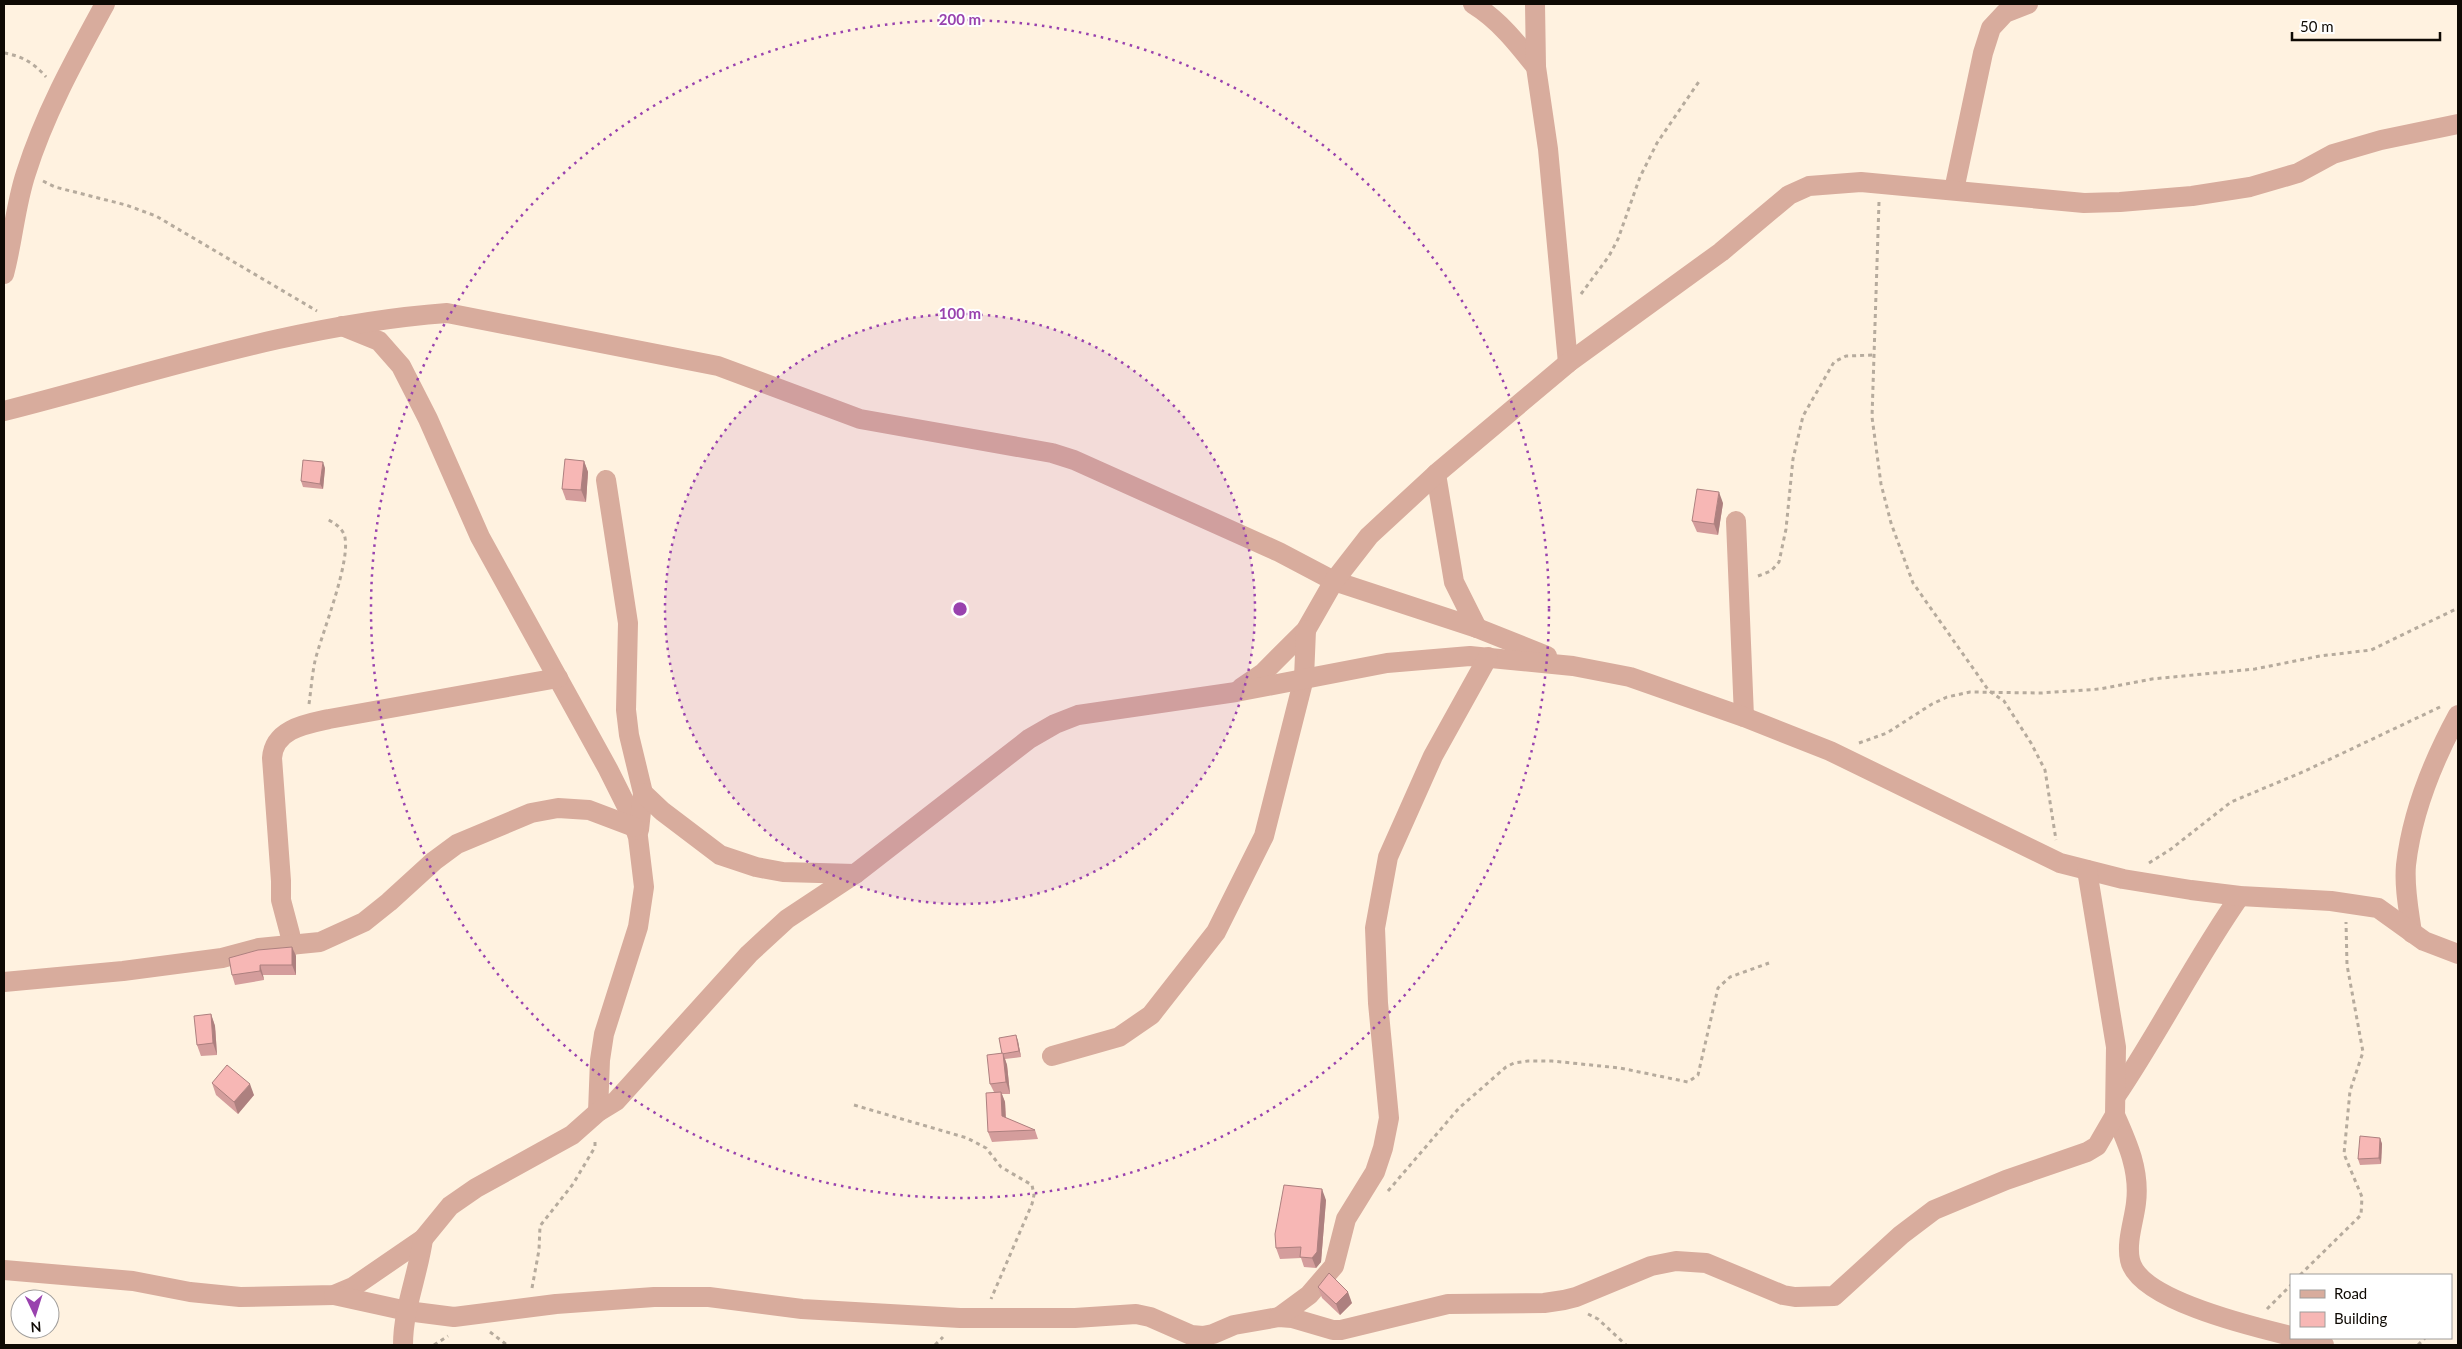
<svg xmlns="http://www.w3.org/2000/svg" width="2462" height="1349" viewBox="0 0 2462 1349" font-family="Lato,sans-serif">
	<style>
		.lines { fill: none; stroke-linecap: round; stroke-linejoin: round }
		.path { stroke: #b6ab9d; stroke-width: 3; stroke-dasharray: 4 4; stroke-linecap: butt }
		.minor { stroke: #d8ac9d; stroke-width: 20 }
		.wall { fill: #d49d9c }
		.shaded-wall { fill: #ad807f }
		.building { fill: #f7b7b5; stroke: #ad807f }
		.ring { fill: none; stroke: #9942ae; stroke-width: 2.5; stroke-dasharray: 2.5 5 }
		.centre { fill: #9942ae; stroke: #fff; stroke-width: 2.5 }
		.ring-label { font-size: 15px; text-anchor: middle; font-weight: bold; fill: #9942ae; stroke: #fff; stroke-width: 4; stroke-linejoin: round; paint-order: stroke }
	</style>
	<rect width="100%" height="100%" fill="#fff2e0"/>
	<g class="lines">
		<g class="path">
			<path d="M4,53C22,56 34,63 46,77"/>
			<path d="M43,181L55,187L126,205L156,216L317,311"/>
			<path d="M1879,202L1872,417L1881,484L1891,523L1913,583L1989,691L2004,701L2031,743L2045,770L2056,840"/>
			<path d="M1581,294L1609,256L1618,239L1640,177L1657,143L1700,80"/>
			<path d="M1758,576L1771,571L1779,562L1786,529L1793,459L1803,416L1834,362L1846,356L1875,355"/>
			<path d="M309,704C311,690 312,675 315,661C321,635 353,558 344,534C340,526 334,523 327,519"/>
			<path d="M1859,743L1887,733L1932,704L1947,697L1970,692L2041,693L2100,689L2152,679L2255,669L2320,656L2371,650L2458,608"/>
			<path d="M2149,863L2171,849L2231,802L2305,771L2440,707"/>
			<path d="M854,1105L967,1138L986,1148L1001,1167L1032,1185L1034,1195L1032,1204L991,1299"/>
			<path d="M1388,1191L1459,1108L1506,1067L1514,1063L1528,1061H1552L1620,1068L1688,1082L1698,1075L1718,988L1730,977L1769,963"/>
			<path d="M2300,1275L2361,1215L2362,1197L2344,1154L2350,1091L2363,1052L2347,965L2346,922"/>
			<path d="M532,1288L539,1250L540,1226L573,1184L595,1147V1140"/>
			<path d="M2267,1309L2291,1285"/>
			<path d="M1588,1314L1598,1319L1626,1345"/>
			<path d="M490,1332L507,1345"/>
			<path d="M434,1345L448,1336"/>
			<path d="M935,1345L943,1337"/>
			<path d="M2418,1345L2425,1338"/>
		</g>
		<g class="minor">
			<path d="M1473,4C1499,20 1517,43 1536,67"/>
			<path d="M1535,4L1536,67L1548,149L1568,363"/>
			<path d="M1954,190L1983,53L1991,28L2005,13L2028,4"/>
			<path d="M4,274C13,241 15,206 26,173C45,113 75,59 105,4"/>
			<path d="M342,326L379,341L401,366L428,419L480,537L608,769L629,811L638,837L644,887L638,927L604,1034L600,1060L598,1112"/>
			<path d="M4,411C150,374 295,324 447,313L718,366L860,419L1052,453L1074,460L1279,552L1334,581L1477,628L1547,656"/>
			<path d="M1436,474L1454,582L1477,628"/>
			<path d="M606,480L628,623L626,710L629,735L643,793L639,830"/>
			<path d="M1736,521L1744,717"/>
			<path d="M1241,688L1263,673L1306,630L1334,581L1369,536L1436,474L1568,363L1721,252L1789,195L1809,186L1861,182L2084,203L2120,202L2192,196L2250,187L2298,173L2333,154L2381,140L2458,124"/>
			<path d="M643,793L662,811L720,855L756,867L783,872L855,874"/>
			<path d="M2412,933C2409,911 2404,888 2406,865C2412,812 2433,761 2458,715"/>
			<path d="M291,946L290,934L281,900V881L272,758C274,729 306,724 329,719L558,678"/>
			<path d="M4,982L123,971L222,958L259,948L320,942L364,922L389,902L434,861L457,844L531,813L558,808L589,810L634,827"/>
			<path d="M1052,1056L1119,1037L1151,1015L1216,932L1264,836L1304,678L1306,630"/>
			<path d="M2116,1096C2160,1031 2195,960 2240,896"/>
			<path d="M2115,1115C2128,1144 2140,1171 2136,1203C2134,1221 2126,1242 2130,1260C2138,1300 2254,1327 2291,1336"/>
			<path d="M4,1270L133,1281L190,1292L240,1297L334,1295L353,1287L423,1239L450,1206L476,1188L572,1135L598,1112L616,1101L749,954L787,919L855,874L1029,739L1055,724L1078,715L1236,692L1387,663L1470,656L1573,666L1630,677L1744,717L1830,751L2060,863L2123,879L2191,890L2240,896L2331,901L2378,908L2424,941L2458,954"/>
			<path d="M334,1295L407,1311L454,1317L556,1304L654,1297H709L802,1309L960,1318H1075L1136,1314L1150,1317L1191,1335L1203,1336L1213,1334L1234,1325L1279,1317L1292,1318L1333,1330H1341L1448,1304L1544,1303L1564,1300L1576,1297L1651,1266L1676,1261L1706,1263L1783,1295L1795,1297L1834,1296L1901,1235L1934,1210L2006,1180L2087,1152L2097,1146L2115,1115L2116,1047L2087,870"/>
			<path d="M1279,1317L1309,1295L1334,1266L1346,1219L1375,1172L1383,1148L1389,1118L1378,1003L1375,928L1388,857L1433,756L1488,657"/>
			<path d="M2296,1338L2324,1345"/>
			<path d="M403,1345C403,1309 418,1275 423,1239"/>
		</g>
	</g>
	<g class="wall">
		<path d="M584,461L588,472L586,502L566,500L562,489Z"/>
		<path d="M325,468L323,489L303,487L301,481Z"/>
		<path d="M1723,503L1718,535L1697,532L1692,521Z"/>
		<path d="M292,947L296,956V975H263L264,980L235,985L232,975Z"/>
		<path d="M211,1014L215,1026L217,1055L201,1056L197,1045Z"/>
		<path d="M1016,1035L1018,1041L1021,1057L1005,1059L1007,1065L1010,1094H1002L1005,1102L1006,1118L1035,1130L1038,1139L992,1142L988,1132L994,1092L990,1084L1002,1054Z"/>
		<path d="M212,1083L254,1095L238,1114L216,1095Z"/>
		<path d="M2380,1138L2382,1144L2381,1164L2360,1165L2358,1159Z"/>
		<path d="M1326,1200L1321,1262L1316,1268L1304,1267L1301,1258L1280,1259L1276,1248Z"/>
		<path d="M1318,1287L1352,1303L1340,1315L1322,1298Z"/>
	</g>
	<g class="shaded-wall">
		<path d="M584,461L588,472L586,502L581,490Z"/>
		<path d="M323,462L325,468L323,489L320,484Z"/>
		<path d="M1719,492L1723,503L1718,535L1714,524Z"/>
		<path d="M292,947L296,956V975L292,965Z"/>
		<path d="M260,965L263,975L264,980L260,971Z"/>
		<path d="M211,1014L215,1026L217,1055L213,1043Z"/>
		<path d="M1016,1035L1018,1041L1021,1057L1019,1051Z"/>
		<path d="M1003,1053L1007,1065L1010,1094L1006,1082Z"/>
		<path d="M250,1084L254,1095L238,1114L234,1102Z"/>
		<path d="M1001,1092L1005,1102L1006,1126L1002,1116Z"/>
		<path d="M2380,1138L2382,1144L2381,1164L2379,1158Z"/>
		<path d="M1322,1189L1326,1200L1321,1262L1316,1268L1312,1258Z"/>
		<path d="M1348,1292L1352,1303L1340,1315L1336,1304Z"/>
	</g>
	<g class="building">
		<path d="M565,459L584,461L581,490L562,489Z"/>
		<path d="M303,460L323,462L320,484L301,481Z"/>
		<path d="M1697,489L1719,492L1714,524L1692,521Z"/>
		<path d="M292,947V965H260V971L232,975L229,958L258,950Z"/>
		<path d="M211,1014L213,1043L197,1045L194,1016Z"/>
		<path d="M1016,1035L1019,1051L1002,1054L999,1038Z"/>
		<path d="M1003,1053L1006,1082L990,1084L987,1055Z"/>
		<path d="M227,1065L250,1084L234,1102L212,1083Z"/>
		<path d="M1001,1092L1002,1116L1035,1130L988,1132L986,1093Z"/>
		<path d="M2360,1136L2380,1138L2379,1158L2358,1159Z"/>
		<path d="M1284,1185L1322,1189L1317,1252L1312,1258L1300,1257L1301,1247L1276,1248L1275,1234Z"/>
		<path d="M1329,1273L1348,1292L1336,1304L1318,1287Z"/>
	</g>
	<circle cx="960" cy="609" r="295" fill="#9942ae" fill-opacity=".12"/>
	<g class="ring">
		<circle cx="960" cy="609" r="295"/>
		<circle cx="960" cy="609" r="589"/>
	</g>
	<circle cx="960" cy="609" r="8" class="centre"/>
	<g class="ring-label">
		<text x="960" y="25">200 m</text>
		<text x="960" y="319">100 m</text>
	</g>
	<rect width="2462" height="1349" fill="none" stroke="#0f0a04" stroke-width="10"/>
	<rect x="2290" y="1274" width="162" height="65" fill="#ffffff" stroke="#9f9d9b"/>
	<rect x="2300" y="1290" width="25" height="8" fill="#d8ac9d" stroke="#9f9d9b"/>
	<text x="2334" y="1299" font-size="15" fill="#0f0a04">Road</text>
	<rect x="2300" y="1312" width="25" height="15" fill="#f7b7b5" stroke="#9f9d9b"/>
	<text x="2334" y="1324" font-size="15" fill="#0f0a04">Building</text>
	<g transform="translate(35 1314) rotate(176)"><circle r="24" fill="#ffffff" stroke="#9f9d9b"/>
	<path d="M0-4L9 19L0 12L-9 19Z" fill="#9942ae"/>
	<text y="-8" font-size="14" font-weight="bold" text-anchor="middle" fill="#0f0a04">N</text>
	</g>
	<path d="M2292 32v8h148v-8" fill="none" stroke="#0f0a04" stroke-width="2.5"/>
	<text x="2300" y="32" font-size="15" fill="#0f0a04" stroke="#ffffff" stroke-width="4" paint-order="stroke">50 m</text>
</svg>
